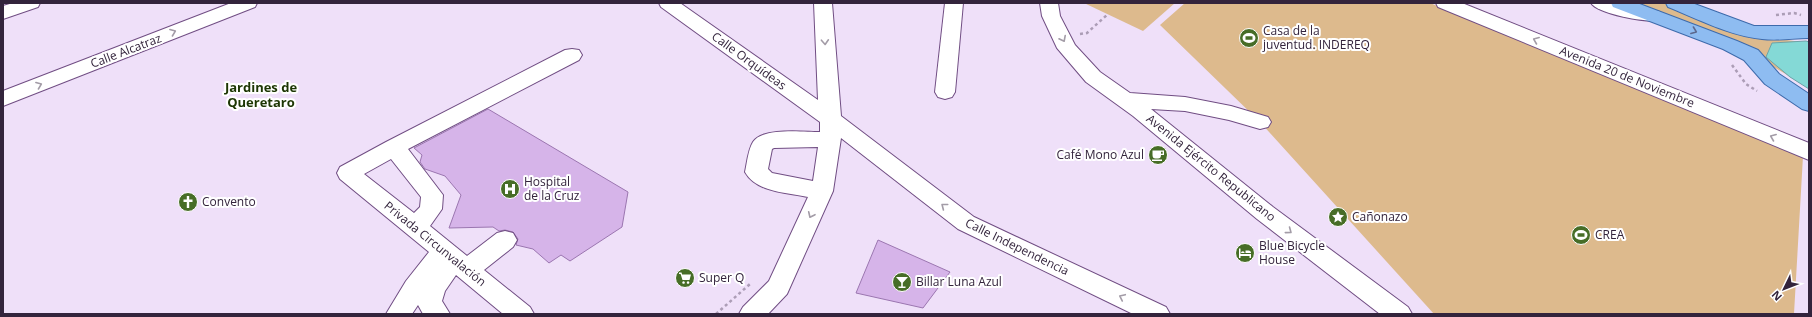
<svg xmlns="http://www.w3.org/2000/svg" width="1812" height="317" viewBox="0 0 1812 317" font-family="'Open Sans',sans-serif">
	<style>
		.green { fill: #ddba8d }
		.water { fill: #84d9d6; stroke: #6ca3a8 }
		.building { fill: #d6b4e9; stroke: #9b76b0 }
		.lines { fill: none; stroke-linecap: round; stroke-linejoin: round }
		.minor-casing { stroke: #704d83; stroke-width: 2 }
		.major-casing { stroke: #3d6aab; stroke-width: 2 }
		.path { stroke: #ac9db6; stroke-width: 2.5; stroke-dasharray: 3 3; stroke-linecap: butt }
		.minor { fill: #fff; fill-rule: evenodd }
		.major { fill: #8ebcf1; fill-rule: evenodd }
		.oneway { stroke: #5c688d }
		.oneway2 { stroke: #a39ca7 }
		.labels { text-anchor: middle; stroke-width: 4; stroke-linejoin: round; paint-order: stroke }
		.poi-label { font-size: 12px; fill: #33243c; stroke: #fff; text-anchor: start }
		.street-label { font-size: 12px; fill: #33243c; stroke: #fff }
		.neighbourhood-label { font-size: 13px; font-weight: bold; fill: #1d3604; stroke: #fff }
	</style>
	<rect width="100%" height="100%" fill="#efe0f9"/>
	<g class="green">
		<path d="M1084,3H1175L1143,31Z"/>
		<path d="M1185,3H1430L1803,156L1794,314H1434L1260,122L1160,25Z"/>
		<path d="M1628,3H1665L1745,34L1809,43V88L1735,44Z"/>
	</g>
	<path class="water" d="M1806,41L1809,42V89L1790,77L1766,57L1772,43Z"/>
	<g class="building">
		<path d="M488,109L628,192L622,227L570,261L561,255L549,263L533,249L516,245L518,239L513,232L505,230L499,231L493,227L449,228L461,195L445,176L425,169L420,162L422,155L414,148Z"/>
		<path d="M878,240L950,272L923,308L856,293Z"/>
	</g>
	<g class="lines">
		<g class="minor-casing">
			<g id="minor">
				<path d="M13,3H40L38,7L3,19V6Z"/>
				<path d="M231,3H257L255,7L3,106V91Z"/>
				<path d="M659,3H680L818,100L814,3H832L841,116L974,217L1166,307L1170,314H1133L958,229L841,138L833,191L787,294L768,314H739L743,307L769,281L808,197C787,192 757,193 745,172C747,163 748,150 753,142C762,127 804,132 820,132V122L661,7ZM818,147L813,181L772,173L768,169L772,149L774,148Z"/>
				<path d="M945,3H963L955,92L952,97L945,99L938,97L935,92Z"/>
				<path d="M1040,3H1058L1060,16L1075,45L1100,72L1130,93L1185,97L1231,106L1268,117L1271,122L1268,127L1260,129L1229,120L1185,111L1151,109L1273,207L1408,307L1412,314H1380L1257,219L1133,116L1086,82L1057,48L1042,16Z"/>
				<path d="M1436,3H1462L1809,143V160L1438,7Z"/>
				<path d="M1591,3H1618L1660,12L1662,16L1660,20C1647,23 1598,14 1591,3Z"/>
				<path d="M572,49L579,50L582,55L579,60L408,149L443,195L442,209L430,226L467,256L497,233L505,231L513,233L517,240L513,247L484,270L530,307L534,314H503L456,275L445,291L442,301L450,314H423L418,305L412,314H386L406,281L429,252L340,179L337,173L340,167L386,142L565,50ZM391,159L421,197L420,207L414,213L364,174Z"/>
			</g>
		</g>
		<g class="major-casing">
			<g id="major">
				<path d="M1611,3H1637L1737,41L1758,50L1779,74L1809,94V111L1802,109L1765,84L1744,60L1723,49L1613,7Z"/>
				<path d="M1666,3H1692L1754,26H1809V38C1794,38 1778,41 1762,39C1730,36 1698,19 1668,7Z"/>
			</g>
		</g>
		<g class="path">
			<path d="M1776,15L1794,13L1801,15"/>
			<path d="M1080,34L1087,33L1108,14"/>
			<path d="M1732,65L1746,84L1757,91"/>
			<path d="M716,314L750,284"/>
		</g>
		<use href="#minor" class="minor"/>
		<use href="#major" class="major"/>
	</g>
	<defs><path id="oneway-chevron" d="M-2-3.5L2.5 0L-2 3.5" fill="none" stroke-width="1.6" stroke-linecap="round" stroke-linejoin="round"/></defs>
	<use class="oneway" href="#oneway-chevron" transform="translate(1694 31) rotate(21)"/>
	<g class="oneway2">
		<use href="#oneway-chevron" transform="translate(173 32) rotate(-21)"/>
		<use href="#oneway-chevron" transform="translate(1063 39) rotate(63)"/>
		<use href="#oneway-chevron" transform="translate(1536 40) rotate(-158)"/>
		<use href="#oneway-chevron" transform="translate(825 42) rotate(87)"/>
		<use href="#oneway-chevron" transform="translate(39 85) rotate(-21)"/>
		<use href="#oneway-chevron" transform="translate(1773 137) rotate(-158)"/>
		<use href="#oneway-chevron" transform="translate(944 206) rotate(-142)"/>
		<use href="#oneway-chevron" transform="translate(811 215) rotate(115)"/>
		<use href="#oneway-chevron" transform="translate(1289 231) rotate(37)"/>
		<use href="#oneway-chevron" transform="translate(1122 297) rotate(-155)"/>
	</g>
	<defs>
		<g id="stadium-disc" transform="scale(1)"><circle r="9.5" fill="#476d27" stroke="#fff"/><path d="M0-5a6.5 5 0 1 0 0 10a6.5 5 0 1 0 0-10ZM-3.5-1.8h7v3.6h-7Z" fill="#fff"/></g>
		<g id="cafe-disc" transform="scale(1)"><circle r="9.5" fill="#476d27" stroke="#fff"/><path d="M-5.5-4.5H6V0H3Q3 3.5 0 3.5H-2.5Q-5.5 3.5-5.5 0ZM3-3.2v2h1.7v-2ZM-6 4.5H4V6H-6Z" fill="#fff"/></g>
		<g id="hospital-disc" transform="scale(1)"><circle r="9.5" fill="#476d27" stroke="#fff"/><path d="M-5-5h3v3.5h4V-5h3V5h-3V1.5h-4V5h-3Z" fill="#fff"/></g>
		<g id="church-disc" transform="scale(1)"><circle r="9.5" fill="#476d27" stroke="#fff"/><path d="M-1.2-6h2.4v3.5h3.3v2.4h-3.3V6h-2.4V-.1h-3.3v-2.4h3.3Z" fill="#fff"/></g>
		<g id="sight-disc" transform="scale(1)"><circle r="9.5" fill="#476d27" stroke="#fff"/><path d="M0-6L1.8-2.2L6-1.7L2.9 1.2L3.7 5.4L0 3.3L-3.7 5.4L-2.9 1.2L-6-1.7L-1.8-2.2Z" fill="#fff"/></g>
		<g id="hotel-disc" transform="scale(1)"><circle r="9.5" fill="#476d27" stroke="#fff"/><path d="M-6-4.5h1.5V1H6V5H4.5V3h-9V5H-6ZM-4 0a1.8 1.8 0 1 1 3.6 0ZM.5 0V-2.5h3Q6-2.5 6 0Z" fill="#fff"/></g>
		<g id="supermarket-disc" transform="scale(1)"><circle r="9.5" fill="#476d27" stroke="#fff"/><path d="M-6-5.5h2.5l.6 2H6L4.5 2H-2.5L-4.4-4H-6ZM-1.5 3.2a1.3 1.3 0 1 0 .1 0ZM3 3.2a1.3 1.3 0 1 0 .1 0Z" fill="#fff"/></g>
		<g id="bar-disc" transform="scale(1)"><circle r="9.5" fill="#476d27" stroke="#fff"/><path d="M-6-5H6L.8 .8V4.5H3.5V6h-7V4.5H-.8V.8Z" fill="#fff"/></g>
	</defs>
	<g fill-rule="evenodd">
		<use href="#stadium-disc" x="1249" y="38"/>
		<use href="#cafe-disc" x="1158" y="155"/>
		<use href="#hospital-disc" x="510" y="189"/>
		<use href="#church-disc" x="188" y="202"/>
		<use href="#sight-disc" x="1338" y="217"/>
		<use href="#stadium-disc" x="1581" y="235"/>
		<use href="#hotel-disc" x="1245" y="253"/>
		<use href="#supermarket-disc" x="685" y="278"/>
		<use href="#bar-disc" x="902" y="282"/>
	</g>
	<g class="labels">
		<g class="poi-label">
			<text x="1263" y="35">Casa de la<tspan x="1263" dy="14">juventud. INDEREQ</tspan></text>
			<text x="1144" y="159" text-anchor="end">Café Mono Azul</text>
			<text x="524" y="186">Hospital<tspan x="524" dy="14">de la Cruz</tspan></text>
			<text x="202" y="206">Convento</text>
			<text x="1352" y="221">Cañonazo</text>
			<text x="1595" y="239">CREA</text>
			<text x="1259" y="250">Blue Bicycle<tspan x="1259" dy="14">House</tspan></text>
			<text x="699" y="282">Super Q</text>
			<text x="916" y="286">Billar Luna Azul</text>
		</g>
		<g class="street-label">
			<text transform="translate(126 51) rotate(-21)" y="4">Calle Alcatraz</text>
			<text transform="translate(749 61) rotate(36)" y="4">Calle Orquídeas</text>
			<text transform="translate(1627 77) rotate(22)" y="4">Avenida 20 de Noviembre</text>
			<text transform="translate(1211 168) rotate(39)" y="4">Avenida Ejército Republicano</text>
			<text transform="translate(435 244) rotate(39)" y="4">Privada Circunvalación</text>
			<text transform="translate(1017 247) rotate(26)" y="4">Calle Independencia</text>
		</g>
		<g class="neighbourhood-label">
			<text x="261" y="92">Jardines de<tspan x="261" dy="15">Queretaro</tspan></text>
		</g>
	</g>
	<rect width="1812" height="317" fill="none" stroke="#33243c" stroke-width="8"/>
	<g transform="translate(1784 289) rotate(227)" stroke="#ffffff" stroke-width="3" paint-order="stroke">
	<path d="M0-3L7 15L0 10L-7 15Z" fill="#33243c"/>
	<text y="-6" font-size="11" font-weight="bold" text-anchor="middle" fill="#33243c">N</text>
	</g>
</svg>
